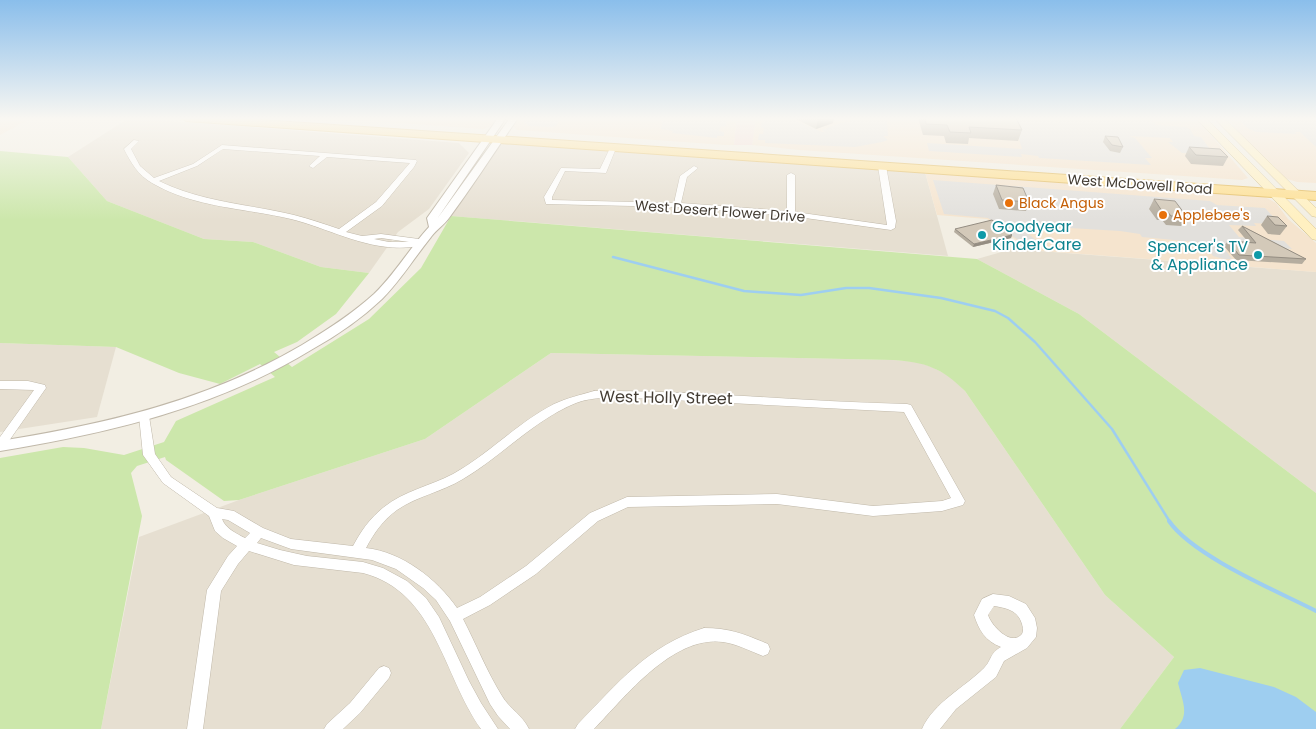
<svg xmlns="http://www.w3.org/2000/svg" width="1316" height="729" viewBox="0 0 1316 729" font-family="Poppins,sans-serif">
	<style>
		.residential { fill: #e6dfd1 }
		.commercial { fill: #f5e4ce }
		.medical { fill: #f3dad6 }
		.green { fill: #cce7ab }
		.parking { fill: #e2e0dc }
		.water { fill: #9ecef0 }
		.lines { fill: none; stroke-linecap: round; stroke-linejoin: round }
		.stream-far1 { stroke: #9ecef0; stroke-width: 2.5 }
		.stream { stroke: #9ecef0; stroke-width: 4 }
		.minor-casing { stroke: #c0b8a9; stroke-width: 1 }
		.tertiary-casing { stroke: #c0b8a9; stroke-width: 2 }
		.secondary-casing { stroke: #d2c193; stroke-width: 1 }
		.primary-casing { stroke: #e3bc60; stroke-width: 2 }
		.minor { fill: #fff; fill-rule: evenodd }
		.tertiary { fill: #fff; fill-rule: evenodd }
		.secondary { fill: #fff0c1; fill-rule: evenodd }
		.primary { fill: #fedf90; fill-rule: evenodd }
		.wall { fill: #b5ad9f }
		.shaded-wall { fill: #948d82 }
		.building { fill: #d3c9b9; stroke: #948d82 }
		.food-dot { fill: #e8710a; stroke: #fff; stroke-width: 2 }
		.culture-dot { fill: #0f9aa8; stroke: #fff; stroke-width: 2 }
		.labels { text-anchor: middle; stroke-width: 4; stroke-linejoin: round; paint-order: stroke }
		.far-street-label { font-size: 14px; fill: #443d34; stroke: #fff }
		.far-food-label { font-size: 14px; fill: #c56008; stroke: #fff; text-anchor: start }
		.culture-label { font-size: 16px; fill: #0d838f; stroke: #fff; text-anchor: start }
		.street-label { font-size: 16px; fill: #443d34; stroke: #fff }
	</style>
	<rect width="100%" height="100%" fill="#f2eee3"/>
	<g class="residential">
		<path d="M129,118L459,143L469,153L429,209L398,232L369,273L321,267L253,242L204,239L107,201L68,157Z"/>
		<path d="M505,143L925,172L948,256L451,216L498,146Z"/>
		<path d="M1012,249L1316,272V493L1079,314L977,259Z"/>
		<path d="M0,343L116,347L97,417L0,432Z"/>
		<path d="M551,353L893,360L918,362L934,368L951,377L965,391L1105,595L1174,657L1120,729H101L139,537L239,500L425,439Z"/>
	</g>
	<g class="commercial">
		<path d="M0,118H32L0,135Z"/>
		<path d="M329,118H498L492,126L483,129Z"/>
		<path d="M519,118H737L734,145H725L517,130L513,126Z"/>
		<path d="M756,118H1196L1248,178L1242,180L1184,176L799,150L752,145Z"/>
		<path d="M1227,118H1316V183L1297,182L1284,178L1275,167L1243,137Z"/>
		<path d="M925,172L1265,197L1276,203L1288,219L1316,243V272L1030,250L987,219L937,215Z"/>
	</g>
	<path class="medical" d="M737,118H756L752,145H734Z"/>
	<path class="green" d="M0,151L68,157L107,201L204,239L253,242L321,267L369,273L336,314L297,342L274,352L292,367L369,319L421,268L451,216L977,259L1079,314L1316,493V729H1120L1174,657L1105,595L965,391C942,368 925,362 893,360L551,353L425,439L239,500L224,501L166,460L165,457L137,466L131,473L142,516L101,729H0V458L63,447L84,448L124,455L164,442L176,421L275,377L260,364L220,384L179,373L116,347L0,343Z"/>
	<g class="parking">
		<path d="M527,118H561L556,126L551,127L527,126L528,124L524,123Z"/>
		<path d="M642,118H727L726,126H721L719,131L724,132V136H717V138L672,133L673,131L661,129L662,121Z"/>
		<path d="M766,118H789L822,132H825L822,130L847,121L850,122V118H883L887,120L888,136H883L888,140L882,142L855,147L765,143V140H758L759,134H763L764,128L761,127L762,122L764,121L761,120Z"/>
		<path d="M1013,118H1149L1156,125L1185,127L1190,129L1194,136L1201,137L1212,152L1206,154L1182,153L1168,142H1173L1170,138L1129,136L1135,138L1152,158H1145L1151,165L1039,158L1038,156L1021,154L1022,157L929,151L927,143L1022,149Z"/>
		<path d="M1237,118L1316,120V147L1300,132H1294L1297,134L1257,132L1249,129Z"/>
		<path d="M933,180L1210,201L1217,205L1265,208L1281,225L1254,223L1256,226L1229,225L1239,237L1284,241L1292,249L1221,244L1232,259H1224L1213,256L1205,244L1195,242L1142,237L1140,234L1120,231L1053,227L1054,231L1021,229L1039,242L1025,245L988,218L944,214Z"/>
	</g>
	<path class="water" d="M1200,668L1274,687L1296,697L1316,712V729H1175C1191,716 1182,700 1178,683L1184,670Z"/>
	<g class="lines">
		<path class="stream-far1" d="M613,257L744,291L801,295L846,288H869L941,298L995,311L1008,318L1035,342L1112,429L1170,522"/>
		<path class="stream" d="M1169,521C1193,556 1277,591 1316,611"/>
		<g class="minor-casing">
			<g id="minor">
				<path d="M134,140L139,141L131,149L140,166L154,178L193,164L222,145L416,160L417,161L414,167L382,206L346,232L362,236L381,234L419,239L426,243C422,246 417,246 412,247C369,252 331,229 291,219C245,208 195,208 152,183C138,175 131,163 124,149ZM223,149L320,156L309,166L313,168L327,157L410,163L376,202L339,229C324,224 310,219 294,215C248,204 202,202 159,181L197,166ZM381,238L409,242H389L374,239Z"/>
				<path d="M613,146L616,148L606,173L565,171L552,197V200L674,203L680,176L694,166L698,168L687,177L681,203L787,211V175L791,173L795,175V212L887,225L878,166L882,164L886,166L896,221L895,228L891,230L791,216L677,207L546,204L544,197L561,168L600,169L610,148Z"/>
				<path d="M0,381H28L45,385L46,388L4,448L0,449V437L34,390L0,389Z"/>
				<path d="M594,391C699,390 802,402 907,404L911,405L965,501L963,505L942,511L873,516L777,504L628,507L598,521L536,574L490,605L463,619C476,644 487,672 502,696C509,708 523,716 529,729H510L498,716L490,704L450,621L436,600L423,588L396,569L372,560L291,549L261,538L257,543L280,550L307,556L363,562L383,568L407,581L426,598L439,617L469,681L481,703L498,729H481C443,676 436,592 363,573L294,565L249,551L238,564L221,591L203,729H187L207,590L228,556L237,546L223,538L215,531L209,516L163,483L143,455L139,416L140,413H148L149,416L155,454L171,477L217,508L234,511L263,528L291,539L353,546C361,531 370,518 384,507C404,491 430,486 453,474C489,454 517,423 554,404C567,398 580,395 594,391ZM633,398L904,412L951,498L942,501L873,506L777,494L627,497L590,513L526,566L480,597L457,608C437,579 402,552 366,548C374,533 383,520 397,510C417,496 442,492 463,479C502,456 534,420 576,403C594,396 614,398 633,398ZM222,519L228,520L250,533L245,538C237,534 225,528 222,519Z"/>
				<path d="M993,594L1009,596L1026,604L1035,618L1037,628L1036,637L1027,648L1004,661L996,677L956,709L940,729H922C934,702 964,688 984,668C992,660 989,654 1001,647C985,641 979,630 974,615L982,599ZM994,606C1006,608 1018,610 1022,624C1023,628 1024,632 1021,635C1010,646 991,625 988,615Z"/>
				<path d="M704,628C730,628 744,634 768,644L770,649L768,654L763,656C750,651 737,644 723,642C673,635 625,697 594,729H575L578,724C618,683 647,646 704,628Z"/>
				<path d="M384,666L389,668L391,673L389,678L360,713L343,729H324L327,724L350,703L379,668Z"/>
			</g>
		</g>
		<g class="tertiary-casing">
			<path id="tertiary" d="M498,118H506L437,219L510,118H518C495,151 473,186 449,218C444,225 436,230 431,237C414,258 401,280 382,299C361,319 336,336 311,350C216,408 109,433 0,451V441C106,424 209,400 302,345C327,330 352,314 374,294C395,274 409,249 429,227L427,218Z"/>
		</g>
		<g class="secondary-casing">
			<g id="secondary">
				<path d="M1196,118H1206L1316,229V240L1312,239Z"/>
				<path d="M1214,118H1224L1316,208V217L1312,216Z"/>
			</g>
		</g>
		<g class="primary-casing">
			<path id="primary" d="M181,118H232L1316,192V200L186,121Z"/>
		</g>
		<use href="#minor" class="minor"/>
		<use href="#tertiary" class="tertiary"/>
		<use href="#secondary" class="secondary"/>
		<use href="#primary" class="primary"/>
	</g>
	<g class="wall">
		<path d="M794,118H834L833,123L816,129Z"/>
		<path d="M918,118H1016L1022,130L1018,141L969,138L968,144L946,143L944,136L923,135Z"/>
		<path d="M1105,136L1123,147L1120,153L1110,151L1103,142Z"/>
		<path d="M1189,147L1228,157L1223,166L1191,164L1185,156Z"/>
		<path d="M996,185L1029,202L1026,211L999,209L993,194Z"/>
		<path d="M1154,199L1187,217L1181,226L1166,225L1162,220H1157L1149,209Z"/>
		<path d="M1267,216L1287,226L1280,235L1268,234L1261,225Z"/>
		<path d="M1242,226L1306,259L1302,264L1236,260L1224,246L1228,241L1248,242L1238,230Z"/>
		<path d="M955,229L1012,235L1011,238L973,247L954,232Z"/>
	</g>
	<g class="shaded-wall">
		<path d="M818,118H834L833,123L816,129Z"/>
		<path d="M1012,235L1011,238L973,247L974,244Z"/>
	</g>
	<g class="building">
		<path d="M925,118H1016L1022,130L969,127L971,133L950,132L947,125L926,124Z"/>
		<path d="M1105,136L1118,137L1123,147L1112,145Z"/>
		<path d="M1189,147L1220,149L1228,157L1196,155Z"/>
		<path d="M996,185L1023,188L1029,202L1002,200Z"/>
		<path d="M1154,199L1175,201L1187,217L1171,216L1167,211H1162Z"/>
		<path d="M1267,216L1278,217L1287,226L1275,225Z"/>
		<path d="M992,220L1012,235L974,244L955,229Z"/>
		<path d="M1242,226L1306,259L1239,255L1228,241L1256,243Z"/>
	</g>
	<linearGradient id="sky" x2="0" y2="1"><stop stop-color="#8abeeb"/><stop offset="0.54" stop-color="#f9f7f2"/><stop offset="1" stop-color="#f9f7f2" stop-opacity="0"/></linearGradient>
	<rect width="1316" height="220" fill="url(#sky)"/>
	<g class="food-dot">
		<circle cx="1009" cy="203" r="5"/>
		<circle cx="1163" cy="215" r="5"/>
	</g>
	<g class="culture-dot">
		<circle cx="982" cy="235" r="5"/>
		<circle cx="1258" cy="255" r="5"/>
	</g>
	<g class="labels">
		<g class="far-street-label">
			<text transform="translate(1140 184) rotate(4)" y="5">West McDowell Road</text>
			<text transform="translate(720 211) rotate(4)" y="5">West Desert Flower Drive</text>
		</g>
		<g class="far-food-label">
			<text x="1019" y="208">Black Angus</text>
			<text x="1173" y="220">Applebee's</text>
		</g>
		<g class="culture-label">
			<text x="992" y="232">Goodyear<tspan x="992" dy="18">KinderCare</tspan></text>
			<text x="1248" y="252" text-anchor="end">Spencer's TV<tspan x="1248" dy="18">&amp; Appliance</tspan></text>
		</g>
		<g class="street-label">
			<text transform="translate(666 397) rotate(1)" y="6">West Holly Street</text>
		</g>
	</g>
</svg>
